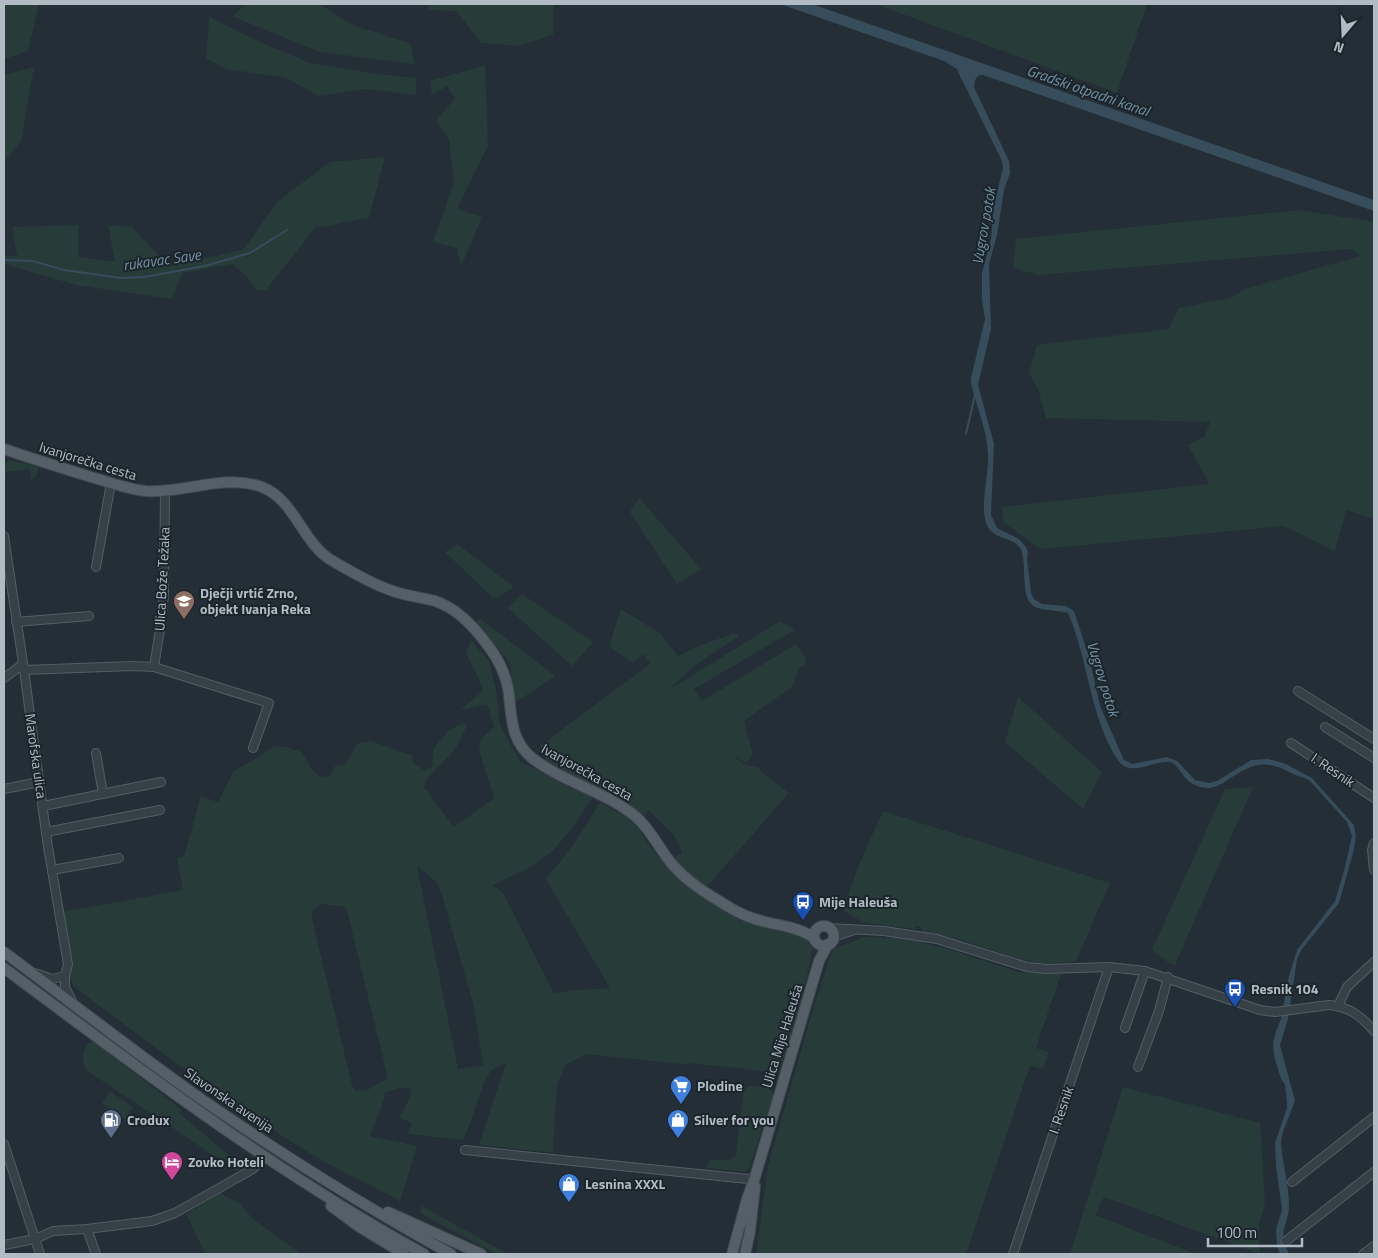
<svg xmlns="http://www.w3.org/2000/svg" width="1378" height="1258" viewBox="0 0 1378 1258" font-family="'Titillium Web',sans-serif">
	<style>
		.green { fill: #273b38; fill-rule: evenodd }
		.water { fill: #374d5b }
		.lines { fill: none; stroke-linecap: round; stroke-linejoin: round }
		.stream { stroke: #374d5b; stroke-width: 2 }
		.minor-casing { stroke: #535e64; stroke-width: 10 }
		.major-casing { stroke: #3f4950; stroke-width: 12 }
		.minor { stroke: #364047; stroke-width: 8 }
		.major { stroke: #545f67; stroke-width: 10 }
		.labels { text-anchor: middle; stroke-width: 4; stroke-linejoin: round; paint-order: stroke }
		.street-label { font-size: 14px; fill: #b0bbc3; stroke: #1b252b }
		.poi-label { font-size: 14px; font-weight: bold; fill: #b0bbc3; stroke: #1b252b; text-anchor: start }
		.water-label { font-size: 15px; font-style: italic; fill: #7391a4; stroke: #1b252b }
	</style>
	<rect width="100%" height="100%" fill="#232e36"/>
	<g class="green">
		<path d="M4,4H39L28,51L4,59Z"/>
		<path d="M246,4H320L350,24L411,44L414,64L319,52L232,16Z"/>
		<path d="M427,4H554L553,35L519,46L481,43L456,11L429,10Z"/>
		<path d="M875,4H1147L1117,93Z"/>
		<path d="M209,17L260,42L310,63L377,74L416,78V95L365,89L319,96L286,78L226,69L206,58Z"/>
		<path d="M485,65L488,146L457,209L482,217L461,267L457,248L433,242L454,183L449,140L436,121L455,98L447,86L432,95L430,81Z"/>
		<path d="M34,67L21,141L4,162V75Z"/>
		<path d="M385,157L369,218L315,228L266,290H256L247,277L232,264L182,273L172,299L76,285L4,264V255L17,256L12,227L78,225V257L115,262L108,225L132,227L166,263L216,256L244,249L277,202L330,162Z"/>
		<path d="M1299,210L1369,221L1374,223V519L1346,510L1335,551L1284,526L1041,549L1004,523L1002,507L1209,484L1188,445L1205,436L1210,422L1046,418L1038,389L1029,374L1037,345L1169,329L1178,308L1231,298L1245,289L1360,256L1352,249L1038,275L1013,268L1016,239Z"/>
		<path d="M9,460L39,467L35,478L31,480L30,469L6,472V475L4,474L6,462Z"/>
		<path d="M639,498L701,569L677,584L630,512Z"/>
		<path d="M457,544L514,587L494,599L445,552Z"/>
		<path d="M522,594L593,642L572,666L508,608Z"/>
		<path d="M621,609L661,634L678,656L696,647L735,633L739,636L694,666L670,689L780,621L795,630L694,689L702,701L796,644L805,657L806,665L800,667L792,687L744,721L753,755L746,763L732,754L745,765L758,767L765,775L789,793L706,888L695,882L673,860L682,852L674,835L649,810L645,815L636,813L545,762L547,756L540,746L650,664L643,654L633,663L609,646Z"/>
		<path d="M481,619L555,676L515,703L510,663L475,621Z"/>
		<path d="M471,640L489,661L497,696L500,724L513,749L521,762L593,797C577,821 561,848 535,864C522,872 507,878 493,885L503,893L554,993L576,990L610,988L545,878C568,856 583,830 600,802L629,819L638,828L654,852L673,874L719,908L742,921L791,934H800L807,940L812,948L811,958L803,994L779,1073L691,1063L690,1065L587,1054L566,1064L557,1084L553,1153L479,1145L506,1063L491,1070L484,1083L464,1140L407,1134L412,1123L400,1118L411,1094L410,1088H399L384,1093L385,1097L370,1136L417,1146L400,1201C369,1183 336,1170 306,1151C225,1101 149,1043 73,986L72,979L69,977L72,968L62,912L183,890L177,858L184,856L201,796L218,802L233,772L275,746L286,747L302,752L311,768L319,776L329,777L335,766L345,765L358,743L371,741L413,756L412,762L424,770L432,767L433,749L449,730L463,723L467,725C463,734 460,743 454,750C445,763 429,772 424,787L454,827L494,798L479,750L481,739L494,727L487,704L460,710L483,691L478,677L466,653ZM417,866L436,882L441,892L473,1003L483,1065L458,1069ZM322,904L346,907L388,1078L367,1090L356,1091L352,1085L312,919L313,910Z"/>
		<path d="M1018,697L1102,772L1083,809L1005,742Z"/>
		<path d="M1253,787L1175,965L1169,963L1152,950L1225,789Z"/>
		<path d="M883,811L1110,883L1076,961L1039,964L1009,956L959,939L922,931L921,927L916,926L914,929L864,923L844,911L845,904L860,862Z"/>
		<path d="M864,937L901,938L945,948L1018,972L1061,974L1036,1048L1049,1052L1043,1069L1030,1066L966,1254H756L768,1166L814,1006L833,949Z"/>
		<path d="M94,1042L182,1110L179,1113L243,1167L237,1171L86,1070C82,1060 81,1052 89,1043Z"/>
		<path d="M751,1086L767,1087L774,1093L749,1169L745,1172L708,1168L707,1165L710,1160H730L736,1155L743,1093L747,1087Z"/>
		<path d="M1123,1087L1260,1123L1265,1203L1259,1224L1260,1254L1104,1197L1095,1215L1196,1254H1070Z"/>
		<path d="M110,1091L133,1107L125,1119L102,1103Z"/>
		<path d="M220,1193L240,1204L254,1220L302,1254H205L186,1214Z"/>
		<path d="M422,1206L504,1252L508,1254H497L419,1213Z"/>
	</g>
	<path class="water" d="M780,4H812L1374,200V211L983,75H979L975,80L974,87L1009,161L1010,173L1004,190L997,235L989,264L991,329L978,385L994,444L991,515L997,528L1019,539L1026,547L1028,552L1027,558L1031,593L1034,599L1042,604L1066,606L1074,611L1089,657L1100,706L1124,760L1132,764L1167,757L1177,761L1195,780L1209,783L1217,781L1251,760L1268,759L1276,761L1286,764L1312,778L1354,825L1356,837L1353,853L1339,903L1302,949L1297,959L1288,1019L1280,1045L1295,1101L1283,1132L1281,1141C1282,1163 1289,1183 1289,1205C1289,1226 1276,1230 1289,1254H1280L1277,1247L1276,1229L1282,1210L1276,1166L1275,1143L1287,1108V1103L1285,1085L1281,1079L1274,1056L1273,1042L1276,1031L1281,1019L1289,976L1297,950L1335,901L1344,871L1352,836L1347,822L1310,781C1305,777 1299,777 1293,774C1270,761 1256,761 1234,776C1226,780 1220,787 1210,788C1180,788 1182,762 1168,762C1152,761 1130,778 1118,760C1090,719 1088,658 1068,613C1058,610 1047,611 1038,608C1018,603 1028,565 1021,550C1014,535 993,542 986,523C980,504 989,475 988,454C988,434 976,404 971,384V378L985,319L982,300V273L991,239L994,205L1003,168L1002,161L959,74L957,69L944,61Z"/>
	<g class="lines">
		<g class="stream">
			<path d="M4,260L33,261L64,270L121,278L144,277L205,266L250,253L287,230"/>
			<path d="M966,434L975,395"/>
		</g>
		<g class="minor-casing">
			<g id="minor">
				<path d="M4,536L24,670L48,847L68,964L65,976V987L73,1003"/>
				<path d="M96,567L111,483"/>
				<path d="M16,622L89,616"/>
				<path d="M154,667L161,623L164,594L165,491"/>
				<path d="M24,670L132,666L154,667L269,703L253,748"/>
				<path d="M4,678L23,664"/>
				<path d="M1298,691L1374,739"/>
				<path d="M1325,727L1374,758"/>
				<path d="M1291,743L1374,798"/>
				<path d="M96,753L103,794"/>
				<path d="M4,789L39,782"/>
				<path d="M43,806L161,782"/>
				<path d="M46,832L160,810"/>
				<path d="M1374,843L1372,850L1374,870"/>
				<path d="M52,870L119,858"/>
				<path d="M829,928L884,931L937,939L1027,967L1046,969L1109,967L1145,971L1260,1010L1275,1012L1329,1005C1350,1007 1361,1016 1374,1031"/>
				<path d="M833,938L842,934L852,931"/>
				<path d="M35,973L52,979L65,976"/>
				<path d="M1338,1006L1347,987L1374,962"/>
				<path d="M1125,1028L1145,971"/>
				<path d="M1138,1067L1159,1011L1168,977"/>
				<path d="M4,1144L40,1254"/>
				<path d="M465,1150L748,1179L755,1177"/>
				<path d="M1292,1182L1374,1117"/>
				<path d="M87,1229L96,1254"/>
				<path d="M1286,1241L1374,1172"/>
				<path d="M4,1245L35,1239L53,1231L87,1229L152,1221L175,1213L253,1169L265,1157"/>
				<path d="M1013,1254L1109,967"/>
				<path d="M1363,1254L1374,1246"/>
			</g>
		</g>
		<g class="major-casing">
			<g id="major">
				<path d="M4,449C33,459 62,468 91,477C109,482 127,489 146,491C184,494 224,473 262,487C295,500 302,542 331,560C350,571 370,583 390,590C405,596 420,597 435,601C457,608 476,629 489,647C498,659 505,673 508,688C512,714 509,739 532,758C563,782 604,791 635,816C650,828 659,849 672,864C687,882 709,895 729,907C740,914 753,919 766,922C782,926 801,928 814,938"/>
				<circle cx="824" cy="936" r="10"/>
				<path d="M4,952C71,1002 138,1055 207,1103C286,1157 367,1208 451,1254"/>
				<path d="M4,968C139,1069 275,1172 424,1254"/>
				<path d="M331,1206L358,1226L404,1254"/>
				<path d="M388,1212L481,1254"/>
				<path d="M732,1254L747,1199L755,1177L819,961L828,944"/>
				<path d="M745,1254L750,1231L755,1186"/>
			</g>
		</g>
		<use href="#minor" class="minor"/>
		<use href="#major" class="major"/>
	</g>
	<defs>
		<g id="school-pin" transform="scale(1.125)"><path d="M0 17L-7.5 6A9.5 9.5 0 1 1 7.5 6Z" fill="#8d6e63" stroke="#1b252b"/><path d="M0-5L7-2L0 1L-7-2ZM-4 1L0 2.5L4 1V4Q0 6-4 4Z" fill="#fff"/></g>
		<g id="bus-pin" transform="scale(1.125)"><path d="M0 17L-7.5 6A9.5 9.5 0 1 1 7.5 6Z" fill="#1a4fb4" stroke="#1b252b"/><path d="M-5-6H5V4H4V6H2V4H-2V6H-4V4H-5ZM-3.5-4V0h7V-4ZM-3.5 1.2v1.5H-2V1.2ZM2 1.2v1.5H3.5V1.2Z" fill="#fff"/></g>
		<g id="supermarket-pin" transform="scale(1.125)"><path d="M0 17L-7.5 6A9.5 9.5 0 1 1 7.5 6Z" fill="#3f7fe0" stroke="#1b252b"/><path d="M-6-5.5h2.5l.6 2H6L4.5 2H-2.5L-4.4-4H-6ZM-1.5 3.2a1.3 1.3 0 1 0 .1 0ZM3 3.2a1.3 1.3 0 1 0 .1 0Z" fill="#fff"/></g>
		<g id="fuel-pin" transform="scale(1.125)"><path d="M0 17L-7.5 6A9.5 9.5 0 1 1 7.5 6Z" fill="#5c6f8a" stroke="#1b252b"/><path d="M-5.5-6h7V0h2V4h1.3V-2.5L3-4.5l.8-.8L6-3V5H2.5V1h-1V6h-7ZM-4.2-4.7v3.2H.2V-4.7Z" fill="#fff"/></g>
		<g id="shop-pin" transform="scale(1.125)"><path d="M0 17L-7.5 6A9.5 9.5 0 1 1 7.5 6Z" fill="#3f7fe0" stroke="#1b252b"/><path d="M-5-2.5h2.3a2.7 3.5 0 0 1 5.4 0H5L5.5 6h-11ZM-1.5-2.5h3a1.5 2.3 0 0 0-3 0Z" fill="#fff"/></g>
		<g id="hotel-pin" transform="scale(1.125)"><path d="M0 17L-7.5 6A9.5 9.5 0 1 1 7.5 6Z" fill="#d1479c" stroke="#1b252b"/><path d="M-6-4.5h1.5V1H6V5H4.5V3h-9V5H-6ZM-4 0a1.8 1.8 0 1 1 3.6 0ZM.5 0V-2.5h3Q6-2.5 6 0Z" fill="#fff"/></g>
	</defs>
	<g fill-rule="evenodd">
		<use href="#school-pin" x="184" y="601"/>
		<use href="#bus-pin" x="803" y="902"/>
		<use href="#bus-pin" x="1235" y="989"/>
		<use href="#supermarket-pin" x="681" y="1086"/>
		<use href="#fuel-pin" x="111" y="1120"/>
		<use href="#shop-pin" x="678" y="1120"/>
		<use href="#hotel-pin" x="172" y="1162"/>
		<use href="#shop-pin" x="569" y="1184"/>
	</g>
	<g class="labels">
		<g class="street-label">
			<text transform="translate(88 461) rotate(17)" y="5">Ivanjorečka cesta</text>
			<text transform="translate(162 579) rotate(-87)" y="5">Ulica Bože Težaka</text>
			<text transform="translate(36 756) rotate(82)" y="5">Marofska ulica</text>
			<text transform="translate(1333 770) rotate(34)" y="5">I. Resnik</text>
			<text transform="translate(587 772) rotate(29)" y="5">Ivanjorečka cesta</text>
			<text transform="translate(782 1036) rotate(-73)" y="5">Ulica Mije Haleuša</text>
			<text transform="translate(229 1100) rotate(34)" y="5">Slavonska avenija</text>
			<text transform="translate(1061 1110) rotate(-71)" y="5">I. Resnik</text>
		</g>
		<g class="poi-label">
			<text x="200" y="598">Dječji vrtić Zrno,<tspan x="200" dy="16">objekt Ivanja Reka</tspan></text>
			<text x="819" y="907">Mije Haleuša</text>
			<text x="1251" y="994">Resnik 104</text>
			<text x="697" y="1091">Plodine</text>
			<text x="127" y="1125">Crodux</text>
			<text x="694" y="1125">Silver for you</text>
			<text x="188" y="1167">Zovko Hoteli</text>
			<text x="585" y="1189">Lesnina XXXL</text>
		</g>
		<g class="water-label">
			<text transform="translate(1088 91) rotate(19)" y="5">Gradski otpadni kanal</text>
			<text transform="translate(984 226) rotate(-80)" y="5">Vugrov potok</text>
			<text transform="translate(162 260) rotate(-8)" y="5">rukavac Save</text>
			<text transform="translate(1103 679) rotate(73)" y="5">Vugrov potok</text>
		</g>
	</g>
	<rect width="1378" height="1258" fill="none" stroke="#b0bbc3" stroke-width="10"/>
	<g transform="translate(1343 35) rotate(199)" stroke="#1b252b" stroke-width="4" paint-order="stroke">
	<path d="M0-4L9 19L0 12L-9 19Z" fill="#b0bbc3"/>
	<text y="-8" font-size="14" font-weight="bold" text-anchor="middle" fill="#b0bbc3">N</text>
	</g>
	<path d="M1208 1238v8h94v-8" fill="none" stroke="#b0bbc3" stroke-width="2.5"/>
	<text x="1216" y="1238" font-size="15" fill="#b0bbc3" stroke="#1b252b" stroke-width="4" paint-order="stroke">100 m</text>
</svg>
